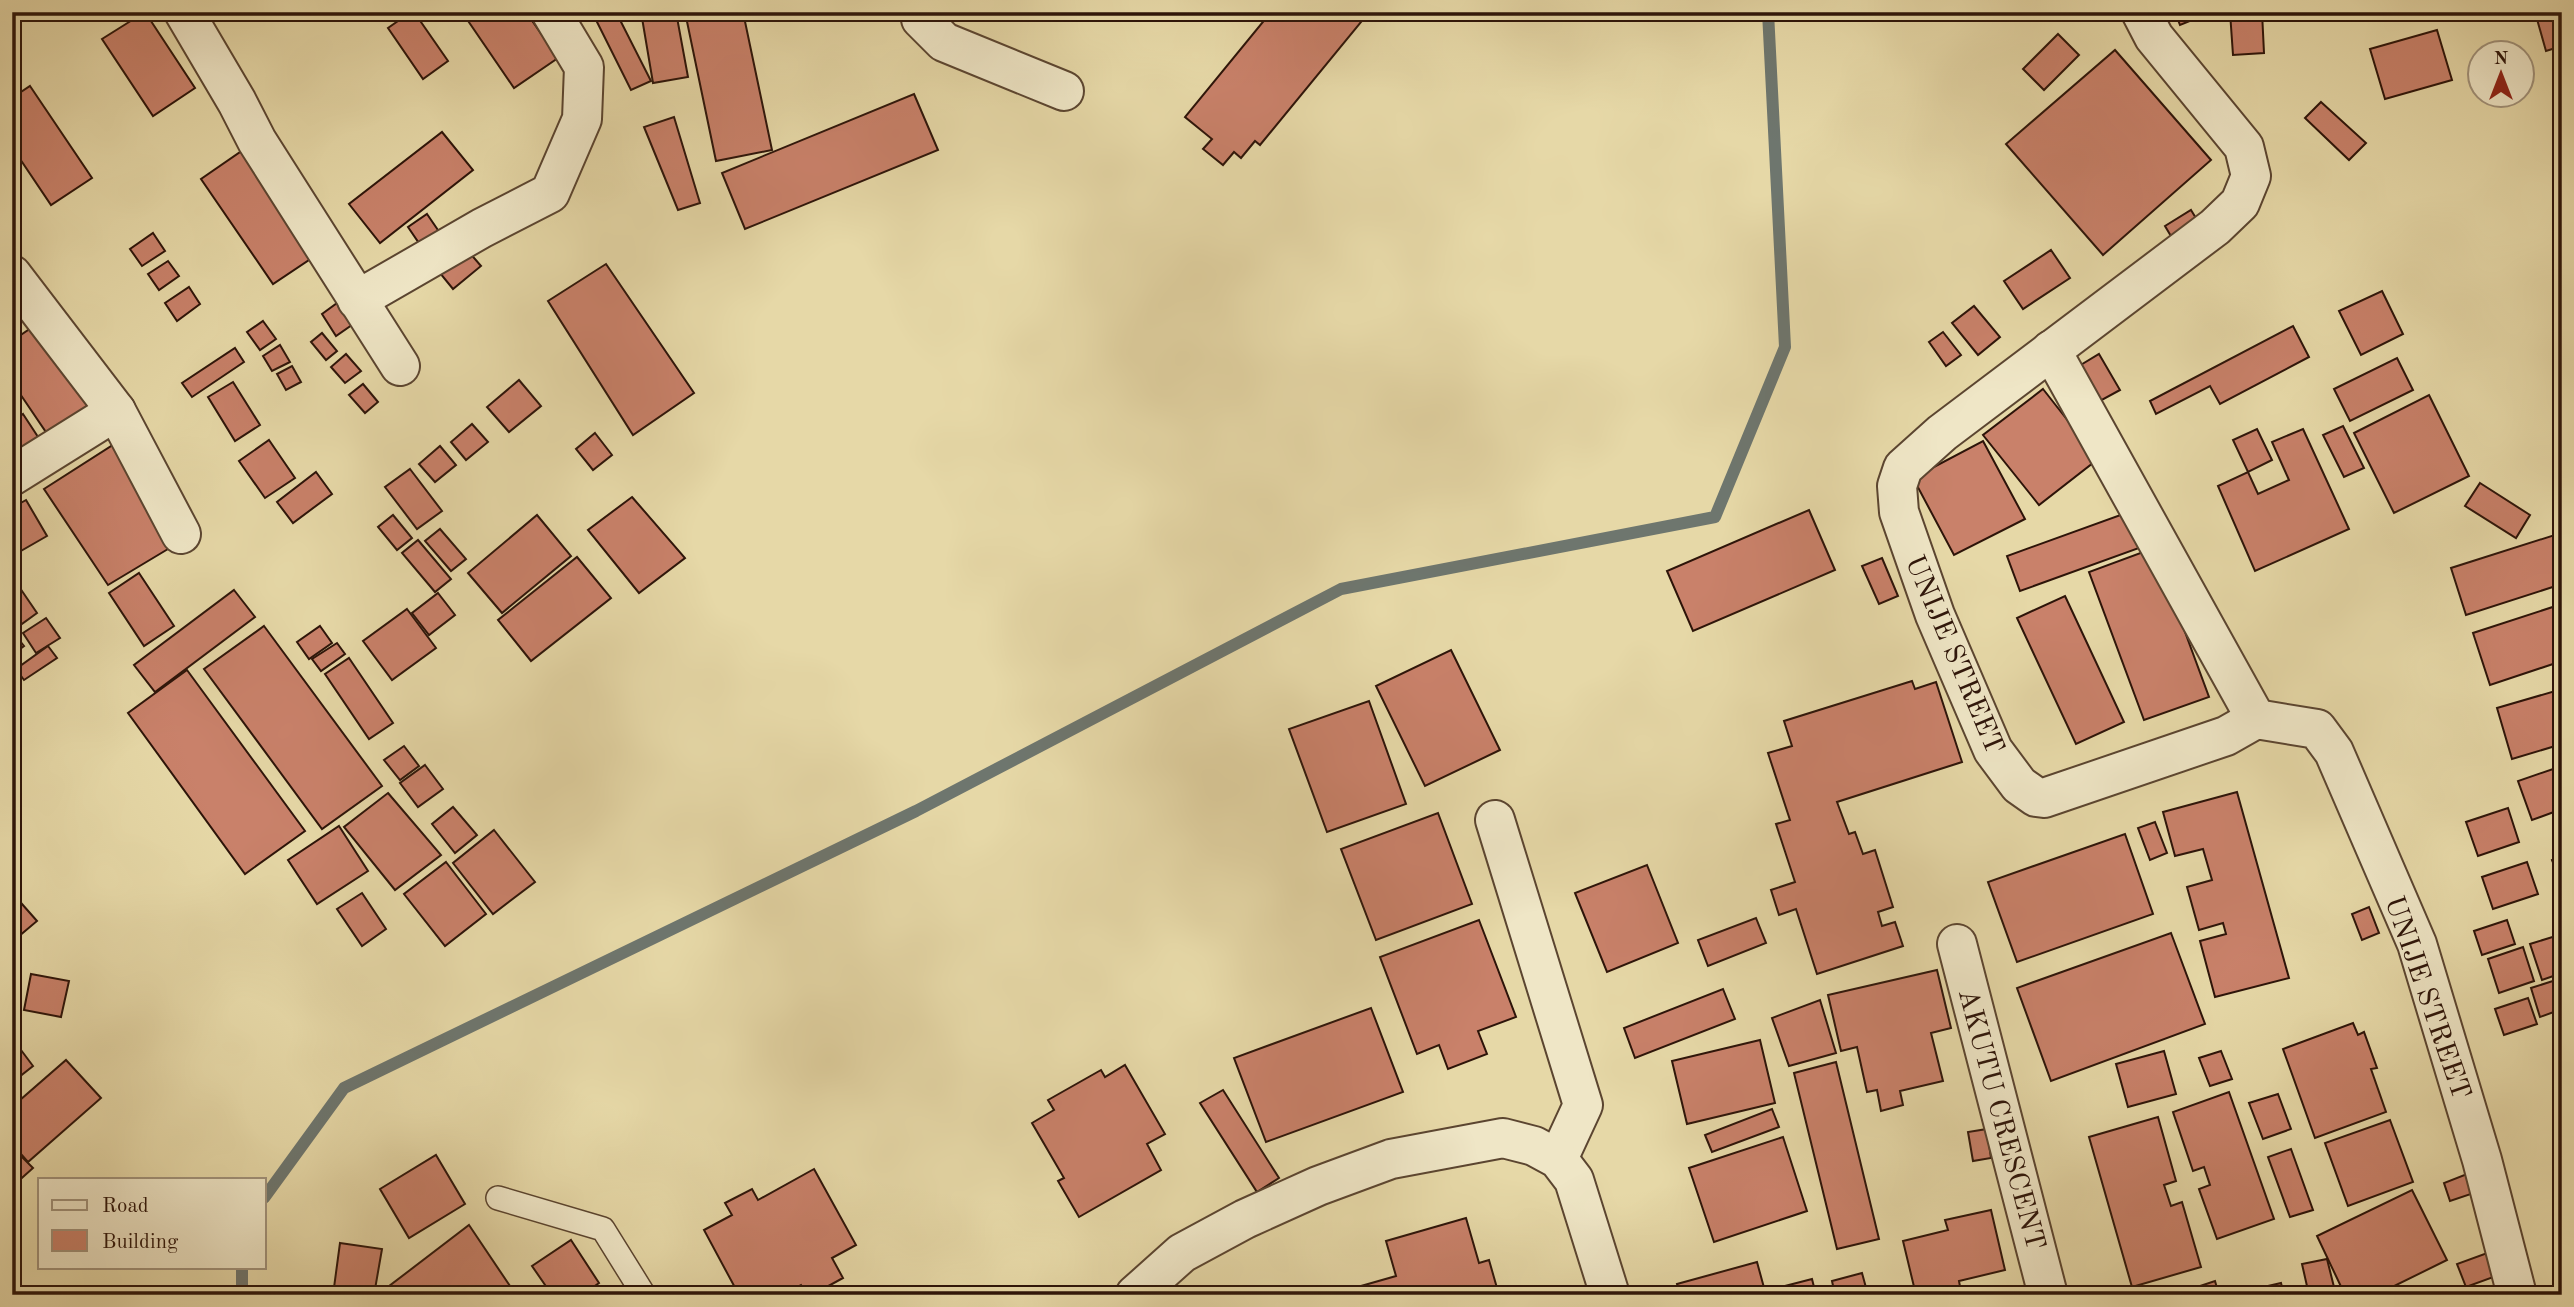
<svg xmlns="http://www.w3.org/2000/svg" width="2574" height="1307" viewBox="0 0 2574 1307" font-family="'Old Standard TT',serif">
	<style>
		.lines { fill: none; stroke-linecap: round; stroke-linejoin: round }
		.stream { stroke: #6e766e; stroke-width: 12 }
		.building { fill: #c9816a; stroke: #2d1409; stroke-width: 2 }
		.service-casing { stroke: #5b4530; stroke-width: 26 }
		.minor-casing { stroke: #5b4530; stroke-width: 42 }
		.service { stroke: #efe6c6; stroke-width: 23 }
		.minor { stroke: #efe6c6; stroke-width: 38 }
		.labels { text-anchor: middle; stroke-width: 5; stroke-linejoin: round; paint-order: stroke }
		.street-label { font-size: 28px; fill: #2d1409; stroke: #efe6c6 }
	</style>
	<rect width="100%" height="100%" fill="#e6d8a7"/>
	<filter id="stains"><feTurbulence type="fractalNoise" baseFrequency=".00286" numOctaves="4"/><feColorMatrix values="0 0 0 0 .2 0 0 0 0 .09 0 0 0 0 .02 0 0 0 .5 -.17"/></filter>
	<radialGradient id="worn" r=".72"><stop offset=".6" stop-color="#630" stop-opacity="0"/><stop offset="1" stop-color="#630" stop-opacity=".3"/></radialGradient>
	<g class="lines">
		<g class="stream">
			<path d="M264,1198L344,1088L916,811L1341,589L1715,517L1785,347L1768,12"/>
			<path d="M242,1267V1295"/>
		</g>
	</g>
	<g class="building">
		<path d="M145,12L195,88L153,116L102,39Z"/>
		<path d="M411,12H414L448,61L423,79L388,28Z"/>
		<path d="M462,12H526L558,58L514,88Z"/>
		<path d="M592,12H616L651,81L631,90Z"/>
		<path d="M641,12H676L688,77L653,83Z"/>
		<path d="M685,12H743L772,150L716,161Z"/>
		<path d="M1271,12H1361L1366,16L1260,145L1255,141L1241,158L1234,152L1223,165L1203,149L1212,139L1185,117Z"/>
		<path d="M2175,12H2212L2180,25Z"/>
		<path d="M2230,12H2262L2264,53L2233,55Z"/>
		<path d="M2535,12H2562V46L2546,51Z"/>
		<path d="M2437,30L2452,80L2385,99L2370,49Z"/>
		<path d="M2058,34L2079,55L2044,90L2023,69Z"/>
		<path d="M2115,50L2211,160L2103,255L2006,144Z"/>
		<path d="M30,86L92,178L51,205L12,147V98Z"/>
		<path d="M914,94L938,150L745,229L722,173Z"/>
		<path d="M2321,102L2366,143L2349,160L2305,118Z"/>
		<path d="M674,117L700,203L678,210L644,127Z"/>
		<path d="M442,132L473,170L380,243L349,204Z"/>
		<path d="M246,148L318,254L273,284L201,179Z"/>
		<path d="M2191,210L2205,233L2178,248L2165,226Z"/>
		<path d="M427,214L442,236L423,249L408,227Z"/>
		<path d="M153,233L165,251L142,266L130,249Z"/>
		<path d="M462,244L481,266L453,289L435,267Z"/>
		<path d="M2051,250L2070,278L2023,309L2004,281Z"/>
		<path d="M168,261L179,276L159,290L148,274Z"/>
		<path d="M606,264L694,393L633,435L548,301Z"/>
		<path d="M189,287L200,304L177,321L165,303Z"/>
		<path d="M2382,291L2403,334L2361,355L2339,311Z"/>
		<path d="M344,298L359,320L336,336L322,314Z"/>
		<path d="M1974,306L2000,337L1978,355L1952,323Z"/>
		<path d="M263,321L276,339L260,350L247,332Z"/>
		<path d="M37,324L94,408L50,438L12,382V341Z"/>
		<path d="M2293,326L2309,357L2220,404L2210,386L2156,414L2150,401Z"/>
		<path d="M1943,332L1961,355L1946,366L1929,342Z"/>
		<path d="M322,333L337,351L326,360L311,342Z"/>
		<path d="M280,345L290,362L272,371L263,356Z"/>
		<path d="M235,348L244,362L192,397L182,383Z"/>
		<path d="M346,354L361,371L345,383L331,367Z"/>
		<path d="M2099,354L2120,390L2100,401L2079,366Z"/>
		<path d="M2397,358L2413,390L2350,421L2334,389Z"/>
		<path d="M292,366L301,382L286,390L277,374Z"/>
		<path d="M519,380L541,406L509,432L487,407Z"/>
		<path d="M233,382L260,425L235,441L208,397Z"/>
		<path d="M363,384L378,402L365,413L349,395Z"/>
		<path d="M2043,389L2098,459L2039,505L1983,435Z"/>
		<path d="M2429,395L2469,476L2394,513L2354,433Z"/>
		<path d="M23,414L42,443L19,459L12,449V422Z"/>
		<path d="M472,424L488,442L466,460L451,442Z"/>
		<path d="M2343,426L2364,468L2344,477L2323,435Z"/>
		<path d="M2257,429L2272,460L2248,472L2233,440Z"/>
		<path d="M2303,429L2349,529L2255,571L2218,486L2248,472L2258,494L2289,480L2272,442Z"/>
		<path d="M595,433L612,455L593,470L576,449Z"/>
		<path d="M269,440L295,478L265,498L239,461Z"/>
		<path d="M1983,441L2025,519L1954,555L1913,478Z"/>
		<path d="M116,443L178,543L108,585L44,489Z"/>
		<path d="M440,446L456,465L435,482L419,464Z"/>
		<path d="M410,469L442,511L417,529L385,487Z"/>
		<path d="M316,472L332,494L293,523L277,502Z"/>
		<path d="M2480,483L2530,515L2516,538L2465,506Z"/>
		<path d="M632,497L685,558L639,593L588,530Z"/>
		<path d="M26,500L47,536L12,556V508Z"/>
		<path d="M1809,510L1835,570L1693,631L1667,571Z"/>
		<path d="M2126,513L2139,548L2020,591L2007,556Z"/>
		<path d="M393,515L412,538L397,550L378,527Z"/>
		<path d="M537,515L571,556L502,613L468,573Z"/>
		<path d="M440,529L466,559L451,571L425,541Z"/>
		<path d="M2561,533L2562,584L2466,615L2451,568Z"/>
		<path d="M418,540L451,579L435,592L402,553Z"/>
		<path d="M2154,548L2209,697L2144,720L2089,572Z"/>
		<path d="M577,557L611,598L531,661L498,620Z"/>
		<path d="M1882,558L1898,596L1879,604L1862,566Z"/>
		<path d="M139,573L174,626L144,646L109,593Z"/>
		<path d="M234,590L255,617L155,692L134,665Z"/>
		<path d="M22,591L37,613L19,626L12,617V598Z"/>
		<path d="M438,593L455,615L429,635L412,613Z"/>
		<path d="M2065,596L2124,722L2076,744L2017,618Z"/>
		<path d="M2562,604V661L2490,685L2473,633Z"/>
		<path d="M407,609L436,648L392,680L363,641Z"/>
		<path d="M46,618L60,638L36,653L23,633Z"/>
		<path d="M264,626L382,786L322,829L204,669Z"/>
		<path d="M320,626L332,643L309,659L297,642Z"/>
		<path d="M12,631L24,646L12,655Z"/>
		<path d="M337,643L345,654L321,671L312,659Z"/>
		<path d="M48,646L57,658L24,680L16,669Z"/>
		<path d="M1451,650L1500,750L1425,786L1376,686Z"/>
		<path d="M349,658L393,723L369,739L325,674Z"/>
		<path d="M187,670L305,831L245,874L128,713Z"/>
		<path d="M1912,681L1915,689L1936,682L1962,762L1837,802L1849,834L1855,832L1863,854L1875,850L1893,907L1878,912L1882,926L1895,922L1903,946L1817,974L1796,909L1779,915L1771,890L1795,882L1776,824L1790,820L1768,753L1792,746L1784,721Z"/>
		<path d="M2562,689V744L2512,759L2497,708Z"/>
		<path d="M1369,701L1406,804L1327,832L1289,729Z"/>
		<path d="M404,746L419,766L400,780L384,760Z"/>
		<path d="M425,765L443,789L418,807L400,783Z"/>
		<path d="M2562,766V809L2532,820L2518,781Z"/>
		<path d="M2237,792L2289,978L2215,997L2200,941L2226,934L2223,923L2199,930L2187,887L2212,880L2203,849L2175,856L2163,812Z"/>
		<path d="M388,793L441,855L395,890L344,827Z"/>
		<path d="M453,807L477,835L455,853L432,824Z"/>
		<path d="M2508,808L2519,842L2478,856L2466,822Z"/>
		<path d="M1438,813L1472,904L1376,940L1341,849Z"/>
		<path d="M2155,822L2167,853L2150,860L2138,828Z"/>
		<path d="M339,826L368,871L317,904L288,860Z"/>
		<path d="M494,830L535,882L493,914L453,863Z"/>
		<path d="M2125,834L2153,914L2017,962L1988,882Z"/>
		<path d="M2562,856V885L2552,860Z"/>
		<path d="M446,862L486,914L445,946L404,894Z"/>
		<path d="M2527,862L2538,894L2493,909L2482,877Z"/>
		<path d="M1647,865L1678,943L1607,972L1575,893Z"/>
		<path d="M362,893L386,929L362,946L337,909Z"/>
		<path d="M22,904L37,921L12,942V912Z"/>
		<path d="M2369,907L2379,933L2362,940L2352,914Z"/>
		<path d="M1756,918L1766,943L1708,966L1698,940Z"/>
		<path d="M1479,920L1516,1017L1478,1031L1487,1054L1448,1069L1439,1045L1417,1054L1380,957Z"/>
		<path d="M2507,920L2515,944L2482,955L2474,931Z"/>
		<path d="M2171,933L2205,1024L2051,1081L2017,988Z"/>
		<path d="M2562,934V973L2542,980L2530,944Z"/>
		<path d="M2523,947L2534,981L2499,993L2488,959Z"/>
		<path d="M1937,970L1951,1028L1931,1033L1943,1081L1900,1091L1903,1105L1881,1111L1877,1090L1867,1092L1857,1047L1841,1051L1828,995Z"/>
		<path d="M31,974L69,981L61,1017L24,1010Z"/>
		<path d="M2562,978V1009L2540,1017L2531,988Z"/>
		<path d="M1723,989L1735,1019L1635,1058L1624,1028Z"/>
		<path d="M2528,998L2537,1024L2504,1035L2495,1009Z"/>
		<path d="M1820,1000L1836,1053L1789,1066L1772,1018Z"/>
		<path d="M1371,1008L1403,1092L1266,1142L1234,1058Z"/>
		<path d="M2353,1023L2358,1035L2364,1032L2377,1068L2371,1069L2386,1112L2315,1138L2283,1049Z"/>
		<path d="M1760,1040L1775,1103L1687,1124L1672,1061Z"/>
		<path d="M18,1046L33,1066L14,1081L12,1078V1050Z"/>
		<path d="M2164,1051L2176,1094L2128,1107L2116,1064Z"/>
		<path d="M2221,1051L2232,1079L2210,1086L2199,1058Z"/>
		<path d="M66,1060L101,1098L28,1162L12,1144V1107Z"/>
		<path d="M1836,1062L1879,1239L1837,1249L1794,1073Z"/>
		<path d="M1125,1065L1165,1134L1147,1144L1161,1170L1079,1217L1058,1181L1064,1178L1032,1123L1054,1110L1048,1100L1101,1070L1105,1077Z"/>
		<path d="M1223,1090L1279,1178L1257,1192L1200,1103Z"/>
		<path d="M2229,1092L2274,1219L2217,1239L2199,1189L2210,1185L2204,1167L2193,1171L2173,1112Z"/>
		<path d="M2278,1094L2291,1129L2263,1139L2249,1103Z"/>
		<path d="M1772,1109L1779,1127L1712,1152L1705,1135Z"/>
		<path d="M2158,1117L2176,1181L2164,1185L2171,1206L2182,1202L2201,1267L2132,1287L2089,1137Z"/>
		<path d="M2390,1120L2413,1182L2348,1206L2325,1143Z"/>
		<path d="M1987,1129L1991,1158L1973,1161L1968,1132Z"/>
		<path d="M1783,1137L1807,1211L1714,1242L1689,1168Z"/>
		<path d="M12,1147L33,1168L14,1185L12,1184Z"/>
		<path d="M2291,1149L2313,1210L2290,1217L2268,1157Z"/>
		<path d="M436,1155L465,1204L409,1238L380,1189Z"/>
		<path d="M814,1169L856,1245L832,1258L843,1278L812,1295H807L801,1285L782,1295H739L704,1230L732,1215L725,1203L752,1189L758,1200Z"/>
		<path d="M2467,1174L2474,1193L2450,1201L2444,1183Z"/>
		<path d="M2412,1190L2447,1260L2376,1295H2345L2317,1236Z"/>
		<path d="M1991,1210L2005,1270L1959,1281L1961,1292L1949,1295H1916L1903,1241L1948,1230L1945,1220Z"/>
		<path d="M1466,1218L1479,1263L1489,1260L1499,1295H1356L1354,1288L1396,1276L1386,1241Z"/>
		<path d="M469,1225L516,1295H379L380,1293Z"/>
		<path d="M571,1240L599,1283L582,1295H552L532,1266Z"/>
		<path d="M340,1243L382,1249L374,1295H333Z"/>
		<path d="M2490,1252L2499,1275L2466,1287L2457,1264Z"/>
		<path d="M2327,1259L2336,1295H2309L2302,1264Z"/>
		<path d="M1757,1262L1766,1295H1680L1677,1284Z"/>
		<path d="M1862,1273L1868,1295H1835L1832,1281Z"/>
		<path d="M1812,1279L1816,1295H1783L1781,1287Z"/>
		<path d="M2215,1281L2219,1295H2173Z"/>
		<path d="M2281,1283L2284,1295H2243L2242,1292Z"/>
		<path d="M2448,1287L2451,1295H2426Z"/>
	</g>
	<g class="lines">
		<g class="service-casing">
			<path id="service" d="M498,1198L603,1229L644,1295"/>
		</g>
		<g class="minor-casing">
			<g id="minor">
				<path d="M184,12L237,102L257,141L400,366"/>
				<path d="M920,12L921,19L944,42L1064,91"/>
				<path d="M2141,12L2154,37L2244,147L2251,176L2240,203L2215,227L1942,433L1903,468L1897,486L1899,512L1935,615L1993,750L2019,785L2036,797L2044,798L2226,736L2256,719L2317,729L2334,752L2417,944L2482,1160L2517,1295"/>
				<path d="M12,275L116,411L181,534"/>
				<path d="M357,300L482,228L550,193L582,119L584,67L551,12"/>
				<path d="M2051,350L2256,719"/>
				<path d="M12,476L116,411"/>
				<path d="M1495,820L1583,1105L1558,1159"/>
				<path d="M1957,944L2048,1295"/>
				<path d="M1135,1295L1182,1253L1245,1219L1318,1186L1391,1159L1503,1138L1534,1146L1558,1159L1574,1180L1610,1295"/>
			</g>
		</g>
		<use href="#service" class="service"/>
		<use href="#minor" class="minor"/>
	</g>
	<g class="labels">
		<g class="street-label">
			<text transform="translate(1956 654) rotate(67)" y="10">UNIJE STREET</text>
			<text transform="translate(2429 997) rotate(71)" y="10">UNIJE STREET</text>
			<text transform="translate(2003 1119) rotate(75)" y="10">AKUTU CRESCENT</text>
		</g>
	</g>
	<rect width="2574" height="1307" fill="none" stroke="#e6d8a7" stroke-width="42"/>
	<rect x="14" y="14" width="2546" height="1279" fill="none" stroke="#2d1409" stroke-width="3.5"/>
	<rect x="21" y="21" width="2532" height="1265" fill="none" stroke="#2d1409" stroke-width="2"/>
	<rect x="38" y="1178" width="228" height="91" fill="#efe6c6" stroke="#a1927a" stroke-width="2"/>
	<rect x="52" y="1200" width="35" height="10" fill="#efe6c6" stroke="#a1927a" stroke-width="2"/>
	<text x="102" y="1212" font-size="21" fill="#2d1409">Road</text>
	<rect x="52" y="1230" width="35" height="21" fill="#c9816a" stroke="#a1927a" stroke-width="2"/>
	<text x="102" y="1248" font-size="21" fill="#2d1409">Building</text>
	<g transform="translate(2501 74)"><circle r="33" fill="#efe6c6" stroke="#a1927a" stroke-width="2"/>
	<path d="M0-5L12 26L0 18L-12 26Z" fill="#8f2418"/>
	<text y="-10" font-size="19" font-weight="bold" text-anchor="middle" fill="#2d1409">N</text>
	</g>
	<rect width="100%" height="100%" filter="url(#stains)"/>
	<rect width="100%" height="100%" fill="url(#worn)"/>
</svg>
